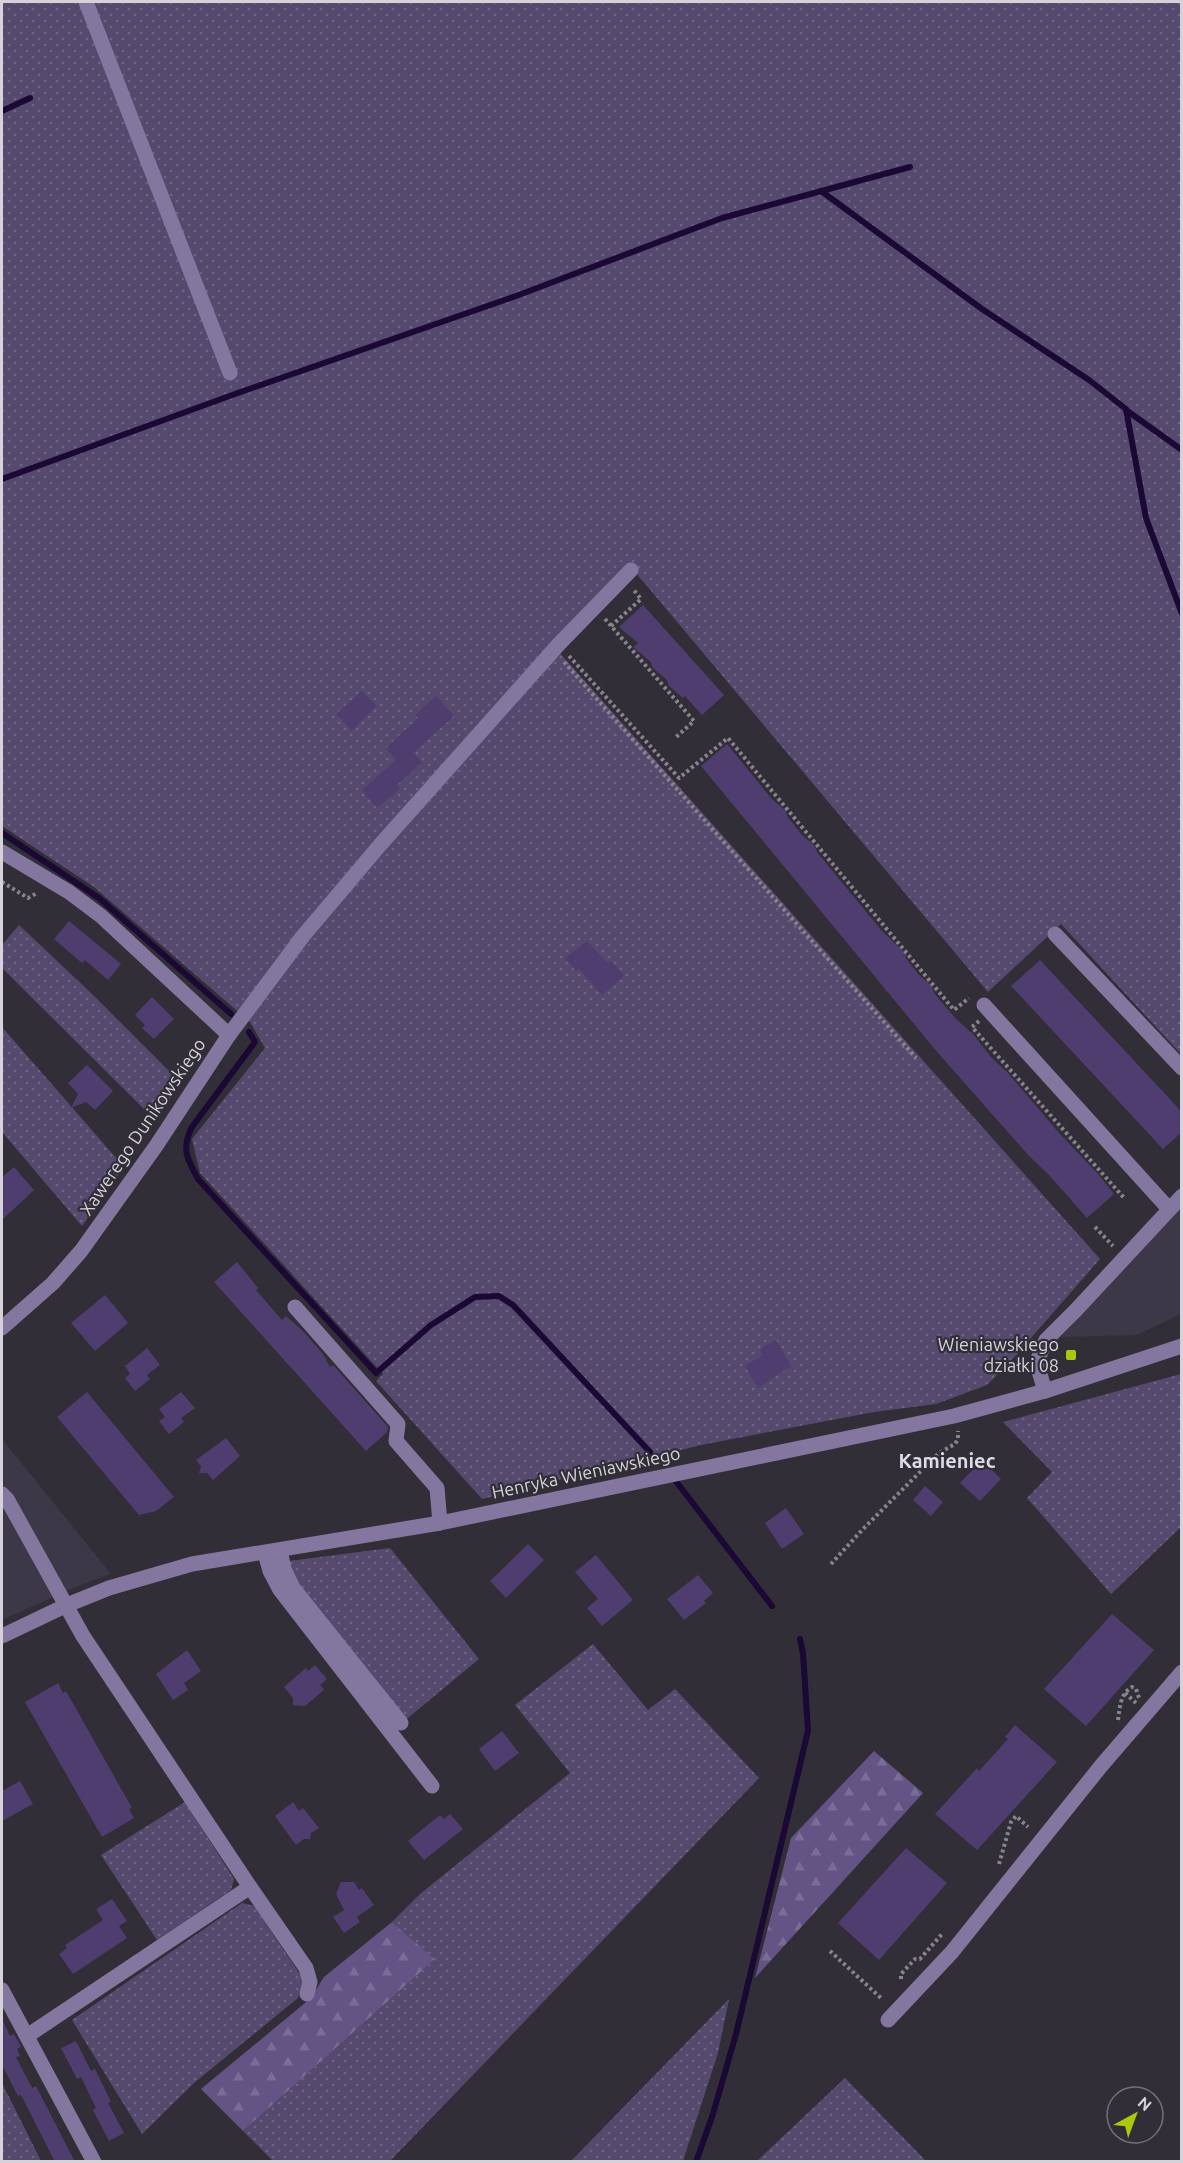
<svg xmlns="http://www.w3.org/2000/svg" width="1183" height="2163" viewBox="0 0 1183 2163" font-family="Ubuntu,sans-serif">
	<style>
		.built { fill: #3c3847 }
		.grass { fill: url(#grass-dots) }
		.forest { fill: url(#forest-firs) }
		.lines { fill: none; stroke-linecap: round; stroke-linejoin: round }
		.stream { stroke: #1b0834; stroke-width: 6 }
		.building { fill: #4e3d6e }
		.path { stroke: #87848c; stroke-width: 4; stroke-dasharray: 3 3; stroke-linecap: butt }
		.minor { stroke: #8377a0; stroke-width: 15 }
		.poi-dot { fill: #adc60e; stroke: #312e38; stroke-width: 2 }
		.labels { text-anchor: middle; stroke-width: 4.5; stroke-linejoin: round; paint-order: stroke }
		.street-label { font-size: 18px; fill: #d5d3d9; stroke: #312e38 }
		.poi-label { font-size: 18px; fill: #d5d3d9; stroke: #312e38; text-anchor: end }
		.neighbourhood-label { font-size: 20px; font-weight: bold; fill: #dedae7; stroke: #312e38 }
	</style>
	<defs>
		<pattern id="grass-dots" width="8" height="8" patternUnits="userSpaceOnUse" patternTransform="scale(1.5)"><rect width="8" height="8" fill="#554a6e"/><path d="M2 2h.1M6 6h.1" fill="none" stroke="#6d6382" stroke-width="1.8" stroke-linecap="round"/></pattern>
		<pattern id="forest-firs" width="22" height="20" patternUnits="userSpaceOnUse" patternTransform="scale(1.5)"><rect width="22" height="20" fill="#645486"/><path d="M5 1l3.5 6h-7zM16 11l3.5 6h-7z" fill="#796c96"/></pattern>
	</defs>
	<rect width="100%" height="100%" fill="#312e38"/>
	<g class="built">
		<path d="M1181,1201V1314L1137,1335L1061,1337Z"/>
		<path d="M2,1439L111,1574L78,1586L2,1620Z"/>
	</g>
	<g class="grass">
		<path d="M2,2H1181V1054L1061,924L988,992L636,573L558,651L1100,1259L1017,1354L987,1385L936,1404L874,1412L701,1445L482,1499L376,1381L383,1374L200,1173L192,1139L265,1048L250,1022L94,887L2,826Z"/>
		<path d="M19,925L91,993L181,1083L155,1120L2,968V945Z"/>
		<path d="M2,1027L124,1167L82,1226L2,1132Z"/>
		<path d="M1181,1374V1527L1111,1594L1027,1498L1052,1472L1003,1422Z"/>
		<path d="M390,1548L479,1659L397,1727L266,1564Z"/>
		<path d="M593,1644L648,1710L675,1689L759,1778L390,2161H273L243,2131L435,1959L392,1922L420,1894L570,1773L515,1705Z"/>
		<path d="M185,1802L234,1879L231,1890L157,1940L101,1855Z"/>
		<path d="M242,1903L254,1906L304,1980L298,1998L194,2083L142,2134L72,2020Z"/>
		<path d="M729,1999L718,2053L683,2161H571Z"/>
		<path d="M845,2078L926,2161H757Z"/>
		<path d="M2,2083L41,2161H2Z"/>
	</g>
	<g class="forest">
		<path d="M874,1751L923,1793L755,1978L791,1838Z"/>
		<path d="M392,1922L435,1959L243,2131L201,2089L311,1998L324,1977Z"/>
	</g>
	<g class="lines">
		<g class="stream">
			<path d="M2,111L30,98"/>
			<path d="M821,191L982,309L1089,380L1126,409L1146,518L1182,614"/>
			<path d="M1126,410L1182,450"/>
			<path d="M2,479L235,394L516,296L722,218L910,167"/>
			<path d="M2,833L99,898L231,1014"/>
			<path d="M249,1032L255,1042L192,1127C181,1148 187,1159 198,1179L376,1373L431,1325L475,1297L499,1296L513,1305L650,1452"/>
			<path d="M675,1480L772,1606"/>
			<path d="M696,2162L713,2114L736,2034L808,1731L803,1653L800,1639"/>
		</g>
	</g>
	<g class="building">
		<path d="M643,605L724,695L702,715L685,696L683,698L668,685L667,680L652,667L651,662L633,647L638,643L619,627Z"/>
		<path d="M362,691L376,706L352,731L336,714Z"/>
		<path d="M436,696L454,716L413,753L422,762L397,785L400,789L377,808L362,790L396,760L386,748L418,718L415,715Z"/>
		<path d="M727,744L772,799L786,811L787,816L802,835L814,845L817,852L882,931L907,955L905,957L919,975L932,986L934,993L956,1019L973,1034L991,1057L1008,1073L1060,1134L1099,1175L1114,1194L1087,1218L1050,1176L1029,1156L938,1053L701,766Z"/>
		<path d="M69,921L121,964L108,980L85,960L82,963L54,939Z"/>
		<path d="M587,941L608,963L611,961L624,976L602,995L579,969L576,971L565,958Z"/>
		<path d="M1040,960L1182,1112V1132L1163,1149L1011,986Z"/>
		<path d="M152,997L174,1019L154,1039L142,1028L145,1025L135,1015Z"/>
		<path d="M87,1065L113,1091L95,1110L86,1102L71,1108L78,1094L68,1083Z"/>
		<path d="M14,1167L34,1190L2,1220V1177Z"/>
		<path d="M237,1262L258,1288L256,1290L282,1320L286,1316L303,1331L323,1354L330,1367L333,1365L334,1366L388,1427L387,1432L366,1451L214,1282Z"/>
		<path d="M105,1295L128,1323L95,1351L71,1323Z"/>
		<path d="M776,1340L791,1366L758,1388L745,1366L763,1355L760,1349Z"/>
		<path d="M147,1348L160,1365L147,1375L150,1379L135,1391L125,1378L130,1374L125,1366Z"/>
		<path d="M87,1392L174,1497L156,1511L139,1515L57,1417Z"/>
		<path d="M181,1392L195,1408L181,1418L184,1422L169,1434L159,1421L165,1417L159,1409Z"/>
		<path d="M226,1438L240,1456L213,1480L207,1473H199L201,1466L196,1460Z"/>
		<path d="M982,1460L1001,1479L980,1501L960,1483Z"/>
		<path d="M925,1486L943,1502L931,1516L913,1500Z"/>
		<path d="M786,1508L804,1534L782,1549L765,1523Z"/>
		<path d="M528,1544L544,1560L506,1598L490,1581Z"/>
		<path d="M596,1555L633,1600L602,1626L587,1608L598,1599L575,1572Z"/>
		<path d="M698,1575L713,1593L704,1601L706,1603L684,1620L667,1599Z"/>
		<path d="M1112,1614L1154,1650L1086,1726L1044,1689Z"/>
		<path d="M187,1650L201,1671L184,1683L188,1690L173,1700L156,1674Z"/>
		<path d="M315,1665L327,1679L320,1685L324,1690L305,1706L293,1705V1698L284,1687L306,1668L308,1671Z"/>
		<path d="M58,1683L63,1693L66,1691L132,1808L129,1809L134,1818L102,1837L25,1702Z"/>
		<path d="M1015,1725L1057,1762L977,1850L935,1814L977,1768L979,1771L1008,1739L1005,1737Z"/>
		<path d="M502,1731L519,1753L495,1771L479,1749Z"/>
		<path d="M20,1781L33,1804L2,1821V1791Z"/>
		<path d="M293,1802L299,1811L303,1808L319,1828L311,1833L310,1839H304L296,1845L275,1816Z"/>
		<path d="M450,1814L463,1829L424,1860L408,1841L440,1815L444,1819Z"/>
		<path d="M906,1848L947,1883L879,1960L838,1923Z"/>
		<path d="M341,1882H354L359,1890L362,1888L374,1905L357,1917L360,1922L344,1933L333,1917L344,1910L336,1894Z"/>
		<path d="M112,1899L127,1921L119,1926L127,1938L73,1974L59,1954L67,1948L65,1945L103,1920L96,1909Z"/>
		<path d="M2,2019L10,2036L14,2034L21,2047L17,2049L20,2056L16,2057L32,2088L36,2086L75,2162H55L21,2095L18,2096L2,2065Z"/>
		<path d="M76,2041L91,2071L95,2069L111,2102L108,2103L124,2133L109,2141L93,2110L96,2108L81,2077L77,2079L61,2048Z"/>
	</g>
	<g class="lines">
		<g class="path">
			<path d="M605,619L694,721L675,738"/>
			<path d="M611,626L641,599L633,589"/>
			<path d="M569,656L679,778L728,738L954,1010L969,998"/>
			<path d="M564,662L916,1058"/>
			<path d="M2,882L28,898L37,893"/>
			<path d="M979,1021L972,1027L1125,1199"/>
			<path d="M1095,1227L1113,1246"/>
			<path d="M831,1564L863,1529L939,1453L955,1444L958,1439V1431"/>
			<path d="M1125,1693L1136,1703"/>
			<path d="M1118,1720C1120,1707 1120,1694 1132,1687L1136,1689L1139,1698"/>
			<path d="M999,1864L1011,1822L1016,1816L1028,1827"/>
			<path d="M830,1951L882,1999"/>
			<path d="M901,1979V1974L915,1959H920L942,1934"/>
		</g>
		<g class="minor">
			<path d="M86,2L230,373"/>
			<path d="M2,852L69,892L101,916L229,1035"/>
			<path d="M1055,934L1182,1068"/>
			<path d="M984,1005L1169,1209"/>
			<path d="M295,1307L398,1424L396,1441L437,1488L440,1523"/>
			<path d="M2,1328L53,1283L81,1251L156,1146L229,1035L303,936L380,845L559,644L631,570"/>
			<path d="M1045,1391L1039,1371L1038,1359L1046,1340L1076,1310L1182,1196"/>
			<path d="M2,1494L7,1499L83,1636L250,1887L306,1968L310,1982L307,1994"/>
			<path d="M280,1550L284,1569L293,1588L401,1723"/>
			<path d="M265,1553L270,1571L280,1590L432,1786"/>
			<path d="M2,1636L67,1605L109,1588L192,1564L440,1523L954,1416L1045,1391L1182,1346"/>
			<path d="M2,1990L94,2162"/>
			<path d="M888,2020L952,1952L1101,1766L1182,1672"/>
			<path d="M27,2036L250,1887"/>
		</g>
	</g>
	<rect class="poi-dot" x="1065" y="1349" width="12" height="12" rx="3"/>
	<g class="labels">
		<g class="street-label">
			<text transform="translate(143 1127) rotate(-56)" y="6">Xawerego Dunikowskiego</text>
			<text transform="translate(586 1473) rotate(-12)" y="6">Henryka Wieniawskiego</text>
		</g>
		<g class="poi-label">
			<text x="1059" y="1351">Wieniawskiego<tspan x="1059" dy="21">działki 08</tspan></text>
		</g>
		<g class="neighbourhood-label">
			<text x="947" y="1468">Kamieniec</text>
		</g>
	</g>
	<rect width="1183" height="2163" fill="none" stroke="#d5d3d9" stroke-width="6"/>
	<g transform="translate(1135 2115) rotate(41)"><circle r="28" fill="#312e38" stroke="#737078" stroke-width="1.5"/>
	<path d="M0-4.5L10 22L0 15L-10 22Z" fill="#adc60e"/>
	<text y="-9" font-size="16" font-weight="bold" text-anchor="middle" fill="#d5d3d9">N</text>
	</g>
</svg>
